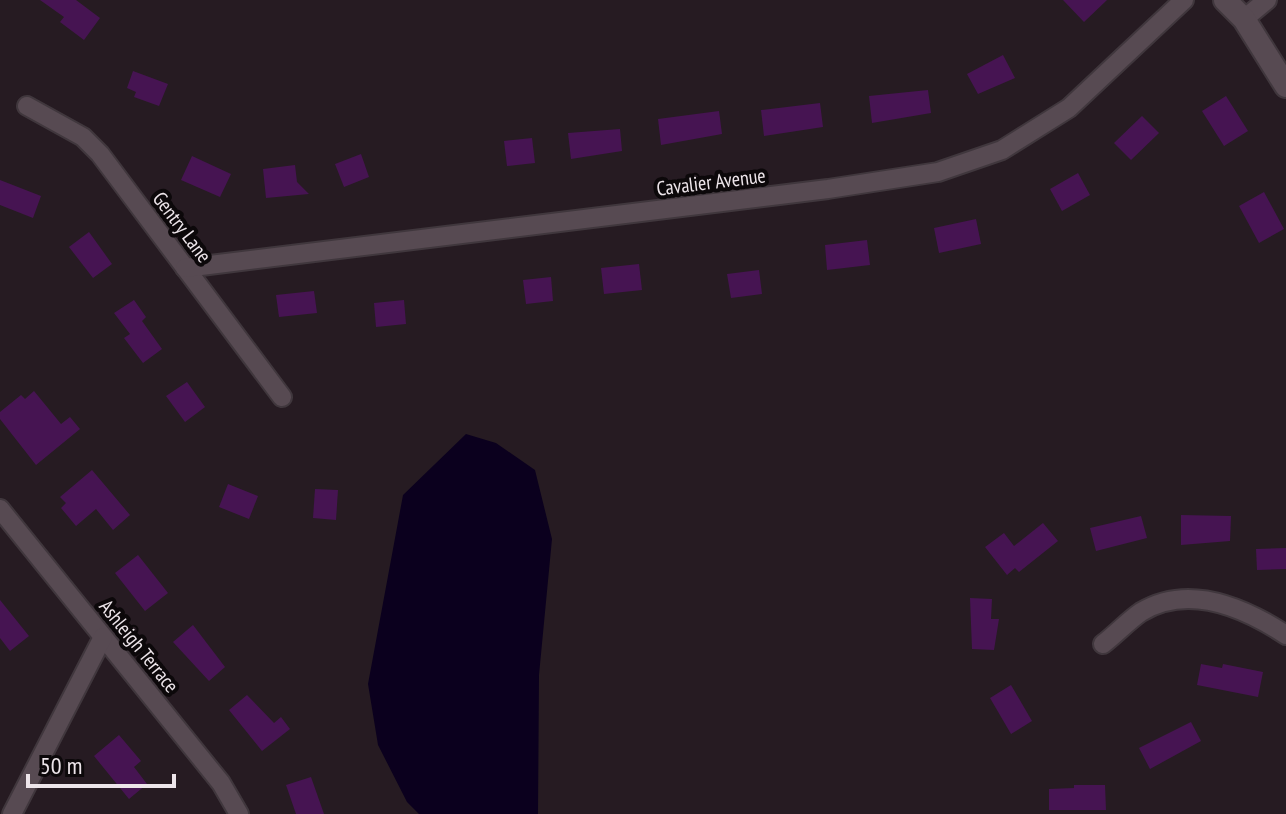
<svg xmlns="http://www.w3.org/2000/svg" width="1286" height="814" viewBox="0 0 1286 814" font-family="'PT Sans Narrow',sans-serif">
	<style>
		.water { fill: #0b001e }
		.building { fill: #461452 }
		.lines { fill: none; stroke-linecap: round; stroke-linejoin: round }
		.minor-casing { stroke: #40373d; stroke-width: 22 }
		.tertiary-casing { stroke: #40373d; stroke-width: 26 }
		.minor { stroke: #574a52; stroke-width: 18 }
		.tertiary { stroke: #574a52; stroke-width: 22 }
		.labels { text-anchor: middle; stroke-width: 8; stroke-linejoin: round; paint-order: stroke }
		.street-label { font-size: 20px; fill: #ede5ea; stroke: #0c080a }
	</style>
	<rect width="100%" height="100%" fill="#261b22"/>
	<path class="water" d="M466,434L496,443L535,470L552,539L539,675L538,814H419L407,802L378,745L368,684L403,495Z"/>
	<g class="building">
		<path d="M40,0H76L100,18L84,40L60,22L64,17Z"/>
		<path d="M1063,0H1107L1084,22Z"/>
		<path d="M1003,55L1015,78L978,94L967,74Z"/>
		<path d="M133,71L168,84L159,106L134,97L136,92L127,88Z"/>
		<path d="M928,90L931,113L872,123L869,96Z"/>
		<path d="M1226,96L1248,131L1224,146L1202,111Z"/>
		<path d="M820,103L823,127L764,136L761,110Z"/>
		<path d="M719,111L722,134L661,145L658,119Z"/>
		<path d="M1142,116L1159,133L1131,160L1114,143Z"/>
		<path d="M620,129L622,151L571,159L568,133Z"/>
		<path d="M532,138L535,163L507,166L504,141Z"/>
		<path d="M361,154L369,177L344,187L335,164Z"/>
		<path d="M192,156L231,174L220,197L181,180Z"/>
		<path d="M295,165L297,182L309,194L266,198L263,169Z"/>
		<path d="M1078,173L1090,195L1062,211L1050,189Z"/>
		<path d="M0,180L41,196L33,218L0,205Z"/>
		<path d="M1264,192L1284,229L1259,243L1239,206Z"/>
		<path d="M976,219L981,244L939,253L934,228Z"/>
		<path d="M89,232L112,264L93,278L69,247Z"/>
		<path d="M867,240L870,265L827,270L825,245Z"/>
		<path d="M639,264L642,290L604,294L601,268Z"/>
		<path d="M759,270L762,294L731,298L727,274Z"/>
		<path d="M551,277L553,301L526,304L523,280Z"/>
		<path d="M314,291L317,313L279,317L276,295Z"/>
		<path d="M134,300L146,317L142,321L162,349L143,363L124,338L130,334L114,313Z"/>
		<path d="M404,300L406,324L376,327L374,303Z"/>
		<path d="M187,382L205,407L185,422L166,396Z"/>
		<path d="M34,391L61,424L70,417L80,429L36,465L0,419V412L21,395L25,399Z"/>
		<path d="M92,470L130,515L113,530L96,509L76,526L61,508L66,503L60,497Z"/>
		<path d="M228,484L258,496L249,519L219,507Z"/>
		<path d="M315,489L338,490L336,520L313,518Z"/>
		<path d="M1181,515L1231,516L1230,541L1181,545Z"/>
		<path d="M1141,516L1147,538L1096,551L1090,528Z"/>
		<path d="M1043,523L1058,541L1019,572L1015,568L1007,575L985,547L1004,533L1014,546Z"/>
		<path d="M1286,548V569L1257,570L1256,549Z"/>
		<path d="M138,555L168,593L145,611L115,573Z"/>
		<path d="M970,598L992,599L991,619H999L994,650L972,649Z"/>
		<path d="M0,600L29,636L10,651L0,638Z"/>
		<path d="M193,625L225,667L209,681L173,642Z"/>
		<path d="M1201,664L1222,668L1223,664L1263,672L1258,697L1197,685Z"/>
		<path d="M1011,685L1032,721L1011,734L990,698Z"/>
		<path d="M247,695L274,723L281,717L290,729L262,751L229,710Z"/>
		<path d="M1191,722L1201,741L1150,769L1139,748Z"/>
		<path d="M119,735L141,761L134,767L147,784L129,799L94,756Z"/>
		<path d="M311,777L324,814H296L286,785Z"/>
		<path d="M1074,785H1105L1106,810H1049V789L1074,788Z"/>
	</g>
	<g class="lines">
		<g class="minor-casing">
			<g id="minor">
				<path d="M1244,19L1267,0"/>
				<path d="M27,106L83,137L100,154L282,397"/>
				<path d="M185,268L828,189L938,172L1002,150L1069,108L1184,0"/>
				<path d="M0,509L221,783L239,814"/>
				<path d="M1103,644C1116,634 1128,621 1141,612C1189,583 1245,608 1286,635"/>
				<path d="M12,814L103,637"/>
			</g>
		</g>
		<g class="tertiary-casing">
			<path id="tertiary" d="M1225,0L1244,19L1286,86"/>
		</g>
		<use href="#minor" class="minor"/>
		<use href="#tertiary" class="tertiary"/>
	</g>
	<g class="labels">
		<g class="street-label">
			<text transform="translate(711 182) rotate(-7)" y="7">Cavalier Avenue</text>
			<text transform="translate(182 227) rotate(53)" y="7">Gentry Lane</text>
			<text transform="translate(139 646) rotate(51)" y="7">Ashleigh Terrace</text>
		</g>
	</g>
	<path d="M28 774v12h146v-12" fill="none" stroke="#ede5ea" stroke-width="4"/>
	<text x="40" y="774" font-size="24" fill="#ede5ea" stroke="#0c080a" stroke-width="6" paint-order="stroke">50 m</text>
</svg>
